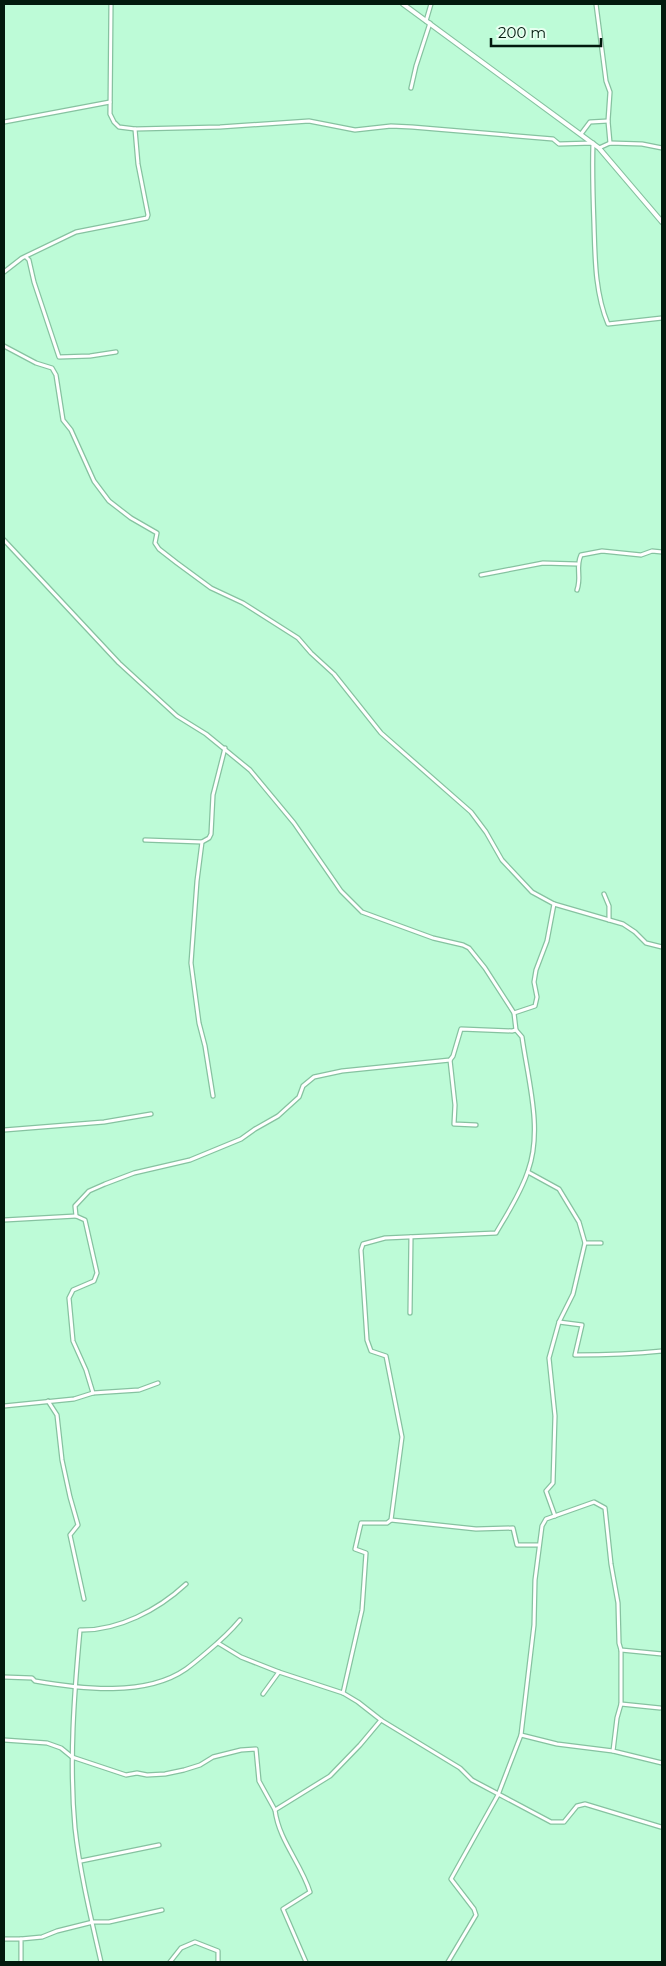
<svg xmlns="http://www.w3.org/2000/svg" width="666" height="1966" viewBox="0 0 666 1966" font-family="Montserrat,sans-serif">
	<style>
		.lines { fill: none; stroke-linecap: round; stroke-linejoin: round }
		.minor-casing { stroke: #86c2a0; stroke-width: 5.5 }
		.tertiary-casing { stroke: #86c2a0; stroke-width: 6 }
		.minor { stroke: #fff; stroke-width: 3 }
		.tertiary { stroke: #fff; stroke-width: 4 }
	</style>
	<rect width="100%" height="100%" fill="#bdfbd7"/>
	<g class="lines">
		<g class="minor-casing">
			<g id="minor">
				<path d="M111,4L110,114L114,122L119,127L135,129L220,127L309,121L355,130L391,126L412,127L553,139L559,144L593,143C592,171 593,198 594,225C595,258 595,293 608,324L662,318"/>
				<path d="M596,4L606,81L610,92L608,121L610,143"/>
				<path d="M426,21L431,4"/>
				<path d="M411,88L416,66L430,23"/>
				<path d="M4,122L110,102"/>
				<path d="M581,134L590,122L608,121"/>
				<path d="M599,148L610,143L642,144L662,148"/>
				<path d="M26,257L29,260L34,282L59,357L90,356L116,352"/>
				<path d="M4,272L22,258L76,232L147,218L148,215L138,164L135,129"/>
				<path d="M4,346L36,363L52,368L56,375L63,420L71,430L94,481L109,501L131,518L157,533L155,543L159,549L177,563L211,588L243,603L298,638L311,653L334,674L381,733L471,812L486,832L502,860L532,892L554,904L623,924L635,932L646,943L662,947"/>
				<path d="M4,540L119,663L177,716L206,734L250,770L294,823L341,891L362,912L433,938L463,945L469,948L485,968L514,1013L516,1030L522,1037C528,1080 543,1130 528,1171C521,1193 507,1214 496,1233L385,1238L363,1244L361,1250L367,1340L371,1351L386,1356L402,1437L391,1520L387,1523H361L355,1549L366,1553L362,1610L343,1693"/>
				<path d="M481,575L543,563L577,564"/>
				<path d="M577,590C582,576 575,568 581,555L602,551L641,555L652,551L662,552"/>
				<path d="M145,840L202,842"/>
				<path d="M604,894L609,906V920"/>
				<path d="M514,1013L535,1006L537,997L534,982L536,970L547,941L554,904"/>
				<path d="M450,1060L455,1105L454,1124L476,1125"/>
				<path d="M213,1096L205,1046L199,1023L191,963L197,881L202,842L209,838L211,834L213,795L225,748"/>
				<path d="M4,1130L104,1122L151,1114"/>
				<path d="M528,1172L559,1189L579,1222L585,1243L573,1294L559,1322L549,1358L555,1416L553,1483L546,1491L555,1516"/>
				<path d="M4,1220L76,1216"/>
				<path d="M585,1243H601"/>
				<path d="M410,1313L411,1237"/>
				<path d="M559,1322L582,1325L575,1355C605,1355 633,1354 662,1351"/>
				<path d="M158,1383L139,1390L93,1393L86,1370L73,1341L69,1298L73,1290L94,1281L97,1273L85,1220L76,1216L75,1206L89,1191L105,1184L134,1173L190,1160L241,1139L255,1129L278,1116L299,1097L303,1086L314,1077L342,1071L450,1060L453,1056L461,1029L512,1031L516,1030"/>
				<path d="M48,1401L57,1415L62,1460L70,1497L78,1525L70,1535L84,1599"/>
				<path d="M4,1406L74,1399L93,1393"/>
				<path d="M391,1520L476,1529L513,1528L517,1545H538"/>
				<path d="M218,1643L241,1657L279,1672L343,1693L358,1702L381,1720L460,1768L472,1780L551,1822H564L577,1806L585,1804L661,1827"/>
				<path d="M621,1650L662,1654"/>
				<path d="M4,1677L32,1678L35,1681C81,1689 146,1697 186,1669C193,1664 200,1658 207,1652C219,1642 230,1632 240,1620"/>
				<path d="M263,1694L279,1672"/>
				<path d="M621,1704L660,1708"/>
				<path d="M521,1735L557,1744L613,1751"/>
				<path d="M4,1740L47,1743L61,1748L72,1757L126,1775L137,1773L147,1775L165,1774L184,1770L200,1765L213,1757L241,1750L256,1749L259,1781L275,1810"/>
				<path d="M81,1861L159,1845"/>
				<path d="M4,1939H21"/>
				<path d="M21,1962V1939L42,1937L57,1931L93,1922H109L162,1910"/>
				<path d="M101,1962C91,1918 80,1873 75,1828C69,1762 74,1696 80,1630C118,1631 158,1610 186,1584"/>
				<path d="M170,1962L181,1948L195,1942L218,1951V1962"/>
				<path d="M306,1962L283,1909L310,1892C301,1863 279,1841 275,1810L330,1776L360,1745L381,1720"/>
				<path d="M448,1962L476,1915L474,1909L451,1879L498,1795L521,1735L534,1625L535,1580L542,1526L546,1519L594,1502L605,1508L611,1564L618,1603L619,1643L621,1650V1704L617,1718L613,1751L662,1763"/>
			</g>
		</g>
		<g class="tertiary-casing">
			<path id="tertiary" d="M403,4L599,148L662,222"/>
		</g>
		<use href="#minor" class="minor"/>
		<use href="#tertiary" class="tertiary"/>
	</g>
	<rect width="666" height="1966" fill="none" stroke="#02190d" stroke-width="10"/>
	<path d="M491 38v8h110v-8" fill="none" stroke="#02190d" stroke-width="2.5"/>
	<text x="498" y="38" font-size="15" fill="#02190d" stroke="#e7fff0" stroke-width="4" paint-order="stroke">200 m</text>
</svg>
